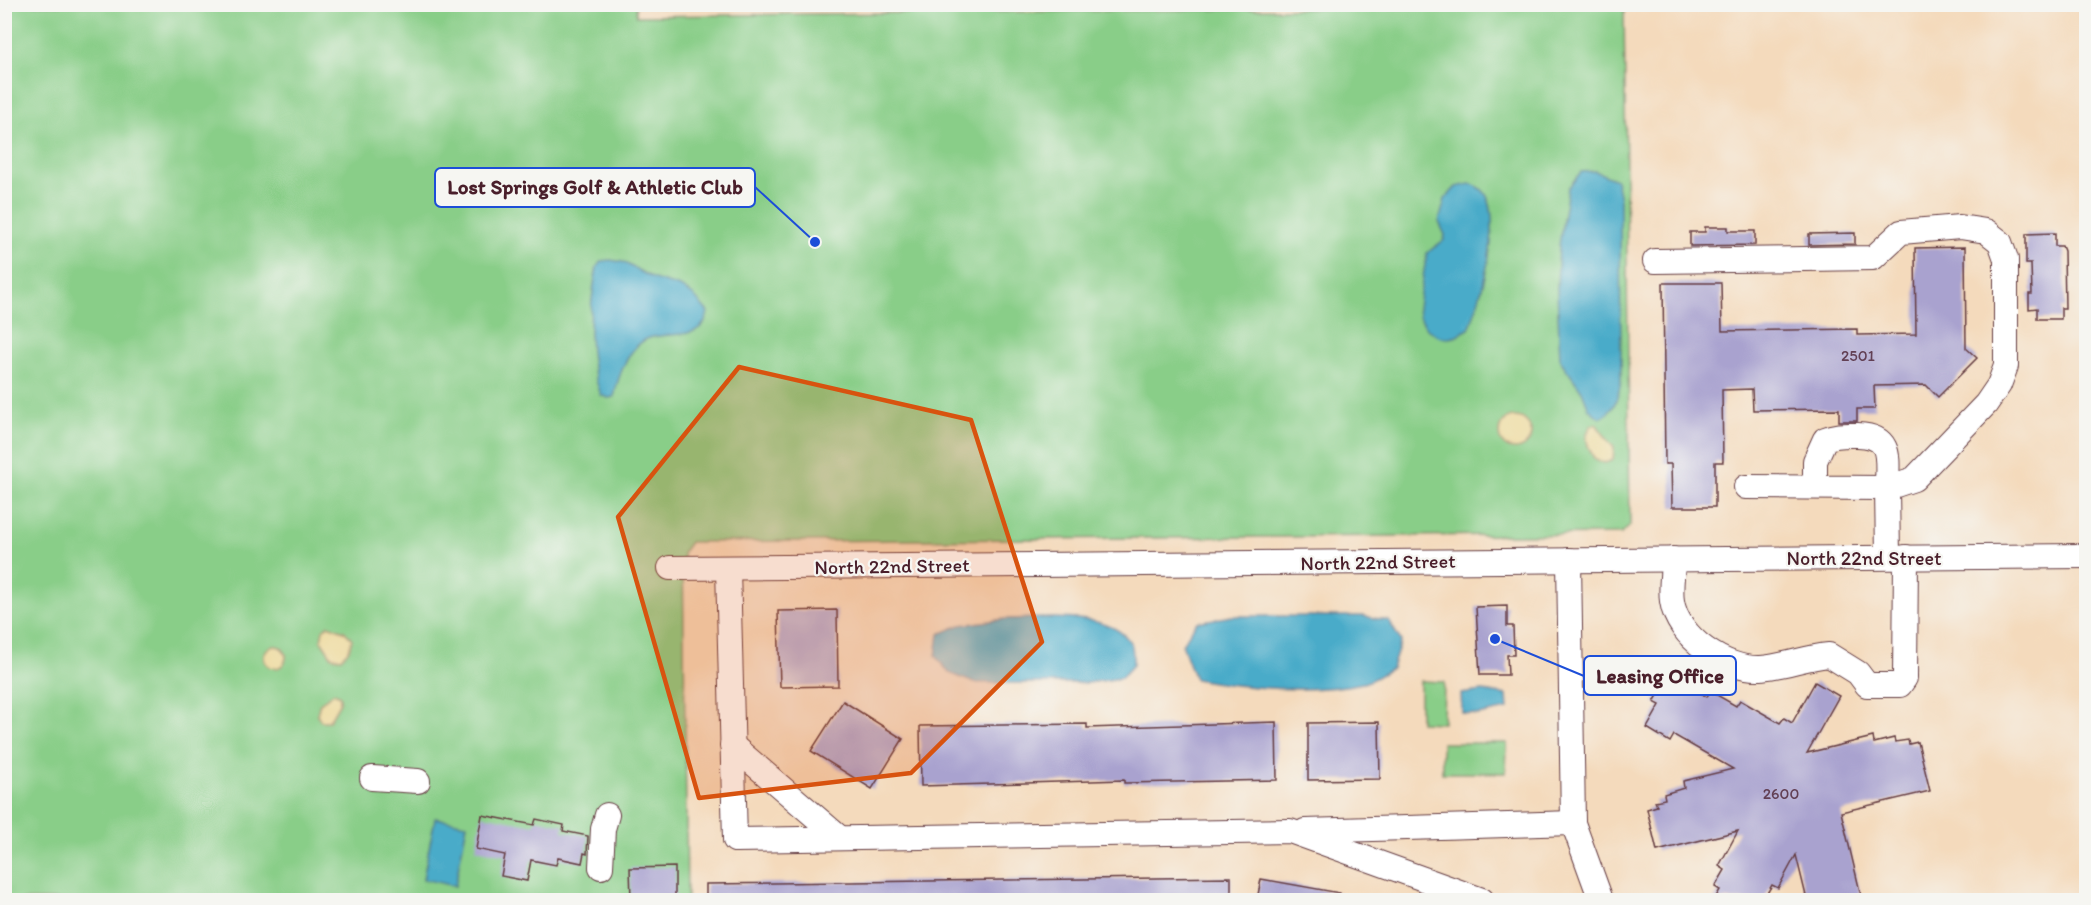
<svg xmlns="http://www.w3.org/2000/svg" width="2091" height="905" viewBox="0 0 2091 905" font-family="Itim,sans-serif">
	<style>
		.green { fill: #89ce88; stroke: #6a765a; stroke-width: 1.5 }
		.sand { fill: #eeda9e; stroke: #9c7c64; stroke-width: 1.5 }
		.water { fill: #4aabc9; stroke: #4a657a; stroke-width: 1.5 }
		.building { fill: #a9a2cf }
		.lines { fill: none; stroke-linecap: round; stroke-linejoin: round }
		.minor-casing { stroke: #643b41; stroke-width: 26 }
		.minor { stroke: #fff; stroke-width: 24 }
		.marked { fill: #d8530f; fill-opacity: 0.2; stroke: #d8530f; stroke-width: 4.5; stroke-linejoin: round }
		.labels { text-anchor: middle; stroke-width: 4.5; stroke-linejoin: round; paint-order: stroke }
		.number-label { font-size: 16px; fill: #624054 }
		.street-label { font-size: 20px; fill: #4a1f2b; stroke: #f6f6f2 }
		.leader { fill: none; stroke: #1d4ed8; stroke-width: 2 }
		.callout-dot { fill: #1d4ed8; stroke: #f6f6f2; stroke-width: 2 }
		.callout { fill: #f6f6f2; stroke: #1d4ed8; stroke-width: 2 }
		.callout-label { font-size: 21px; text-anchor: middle; font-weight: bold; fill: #4a1f2b }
	</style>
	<rect width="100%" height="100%" fill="#f6f6f2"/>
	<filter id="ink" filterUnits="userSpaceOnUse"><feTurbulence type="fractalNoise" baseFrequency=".0167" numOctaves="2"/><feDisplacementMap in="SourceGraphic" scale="12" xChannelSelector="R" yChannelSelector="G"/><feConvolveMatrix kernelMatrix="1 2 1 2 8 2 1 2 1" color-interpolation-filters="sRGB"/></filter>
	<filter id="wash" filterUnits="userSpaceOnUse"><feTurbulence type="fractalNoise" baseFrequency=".008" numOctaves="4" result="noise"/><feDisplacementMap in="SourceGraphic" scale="24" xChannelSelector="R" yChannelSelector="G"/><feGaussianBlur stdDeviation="1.35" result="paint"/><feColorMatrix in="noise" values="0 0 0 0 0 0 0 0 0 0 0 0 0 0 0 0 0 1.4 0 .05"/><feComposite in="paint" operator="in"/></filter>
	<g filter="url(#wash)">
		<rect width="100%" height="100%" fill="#f4dabc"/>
		<g class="green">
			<path d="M636,4V16L1624,5L1630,526L1621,534L690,542L683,552L687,900H5V5Z"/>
			<path d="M1420,681L1444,682L1443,723L1420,722Z"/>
			<path d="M1442,743H1507L1506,773H1442Z"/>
		</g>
		<g class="sand">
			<circle cx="1515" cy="433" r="16"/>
			<path d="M1596,424L1614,448L1613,460L1605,463L1595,460C1589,449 1582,437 1591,426Z"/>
			<path d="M328,625L344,631L352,639L349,650L341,658L332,657L321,640L323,630Z"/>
			<circle cx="275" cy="657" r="11"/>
			<path d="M334,693L340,696V702L329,721H321L317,714L320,703Z"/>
		</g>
		<g class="water">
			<path d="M1595,171L1616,180L1620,200L1621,382C1618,396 1615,412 1600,418L1589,409L1582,391L1560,360L1557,288L1559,246L1568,188L1581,172Z"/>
			<path d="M1470,184C1515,191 1479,303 1469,329L1451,338L1439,337L1427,329L1419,316L1418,307L1427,253L1444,240L1445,235L1439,222L1445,199L1456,187Z"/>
			<path d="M610,260L623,262L654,279L680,287L692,294L708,312C704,342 670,331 649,338C628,346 618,377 614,397L608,398L601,395C585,355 589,309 597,267L601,261Z"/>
			<path d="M1232,616H1363L1389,621L1401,641L1392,668C1383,673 1372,681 1363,683C1313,694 1244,688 1195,679L1182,644L1197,622Z"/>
			<path d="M1005,619C1038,619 1110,610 1130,642C1134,647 1133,658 1133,665L1121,678L1087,683H974L949,673L936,656L939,634L960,625Z"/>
			<path d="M1483,691L1507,695L1508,709L1478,715L1462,713L1461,694Z"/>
			<path d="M435,818L467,824L455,886L423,879Z"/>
		</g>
		<g id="blocks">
			<g class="building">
				<path d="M1705,227H1728V231H1755V245L1690,246V232H1705Z"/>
				<path d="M1855,233V244L1809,245V234Z"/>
				<path d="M2055,233V246H2062L2064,251L2065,308H2061V319H2037V308L2029,309V294H2032L2031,264H2026V234Z"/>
				<path d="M1965,247L1966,348L1977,358L1938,397L1926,385L1874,386L1875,409H1857V421H1839V409L1753,410L1752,389L1722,390L1723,462H1715V507H1672L1671,464H1665L1663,283H1721L1722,331L1857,329V335L1916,334L1915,248Z"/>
				<path d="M1507,606V626H1513L1514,655H1507L1508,675H1480L1476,607Z"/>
				<path d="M837,610L838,686L780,687L778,611Z"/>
				<path d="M1670,675L1707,697L1710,691L1736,706L1740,700L1780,723L1784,718L1792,723L1815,682L1839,696L1807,753L1873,737L1874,743L1894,738L1895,742L1908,740L1909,744L1918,742L1930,791L1841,812L1862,900H1807L1796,855L1778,888L1772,885L1763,900H1714L1720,890L1715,887L1725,870L1719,866L1738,831L1657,851L1647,809L1657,806L1655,801L1665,799L1664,794L1684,788L1683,781L1733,769L1674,735L1670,742L1647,728L1660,705L1654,702Z"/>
				<path d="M843,701L903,739L872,789L811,751Z"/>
				<path d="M1276,722L1277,780L1124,783V780L921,786L920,726L1087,724V728Z"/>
				<path d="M1379,722L1380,779L1308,780V723Z"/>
				<path d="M482,815L534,825L536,819L564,825L563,831L588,836L587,854L584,853L582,863L558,858L556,865L531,860L527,881L501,876L505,855L476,849Z"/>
				<path d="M675,867V900H631L630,868Z"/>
				<path d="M1231,877V900H706V884Z"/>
				<path d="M1261,879L1340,893L1339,900H1257Z"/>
			</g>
		</g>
	</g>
	<g filter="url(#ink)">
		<use href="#blocks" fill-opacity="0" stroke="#643b41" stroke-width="1.5"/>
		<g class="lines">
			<g class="minor-casing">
				<g id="minor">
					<path d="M1655,261L1873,258L1901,232L1960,227L1986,231L2000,242L2006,259V366L1999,385L1986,404L1914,479L1887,488L1888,557"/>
					<path d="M1746,487L1887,488C1887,460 1894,436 1858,435C1846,435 1836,434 1825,439L1815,461V487"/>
					<path d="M1673,559C1673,572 1670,588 1672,601C1677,637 1725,670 1761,668C1785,666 1806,657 1829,655L1858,673L1867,685H1900L1905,678L1906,557"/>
					<path d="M1569,560L1573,823L1601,900"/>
					<path d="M670,568L2086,556"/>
					<path d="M728,568L735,840L1290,831L1482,900"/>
					<path d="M732,745L840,838"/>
					<path d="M372,778L418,781"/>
					<path d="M1305,831L1573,823"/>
					<path d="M601,867L603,829L607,815"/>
				</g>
			</g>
			<use href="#minor" class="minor"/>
		</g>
	</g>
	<path class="marked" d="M739,367L971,420L1042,642L911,773L699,798L618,517Z"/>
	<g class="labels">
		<g class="number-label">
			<text x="1858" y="361">2501</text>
			<text x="1781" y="799">2600</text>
		</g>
		<g class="street-label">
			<text x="1864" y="565">North 22nd Street</text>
			<text transform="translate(1378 562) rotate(-1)" y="7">North 22nd Street</text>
			<text transform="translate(892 566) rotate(-1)" y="7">North 22nd Street</text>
		</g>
	</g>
	<path class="leader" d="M815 242L755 187M1495 639L1584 676"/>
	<g class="callout-dot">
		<circle cx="815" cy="242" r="6"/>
		<circle cx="1495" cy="639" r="6"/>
	</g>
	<g class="callout">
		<rect x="435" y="168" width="320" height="39" rx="6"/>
		<rect x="1584" y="656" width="152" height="39" rx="6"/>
	</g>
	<g class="callout-label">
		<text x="595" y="194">Lost Springs Golf &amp; Athletic Club</text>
		<text x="1660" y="683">Leasing Office</text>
	</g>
	<rect width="2091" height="905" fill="none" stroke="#f6f6f2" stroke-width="24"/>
</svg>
